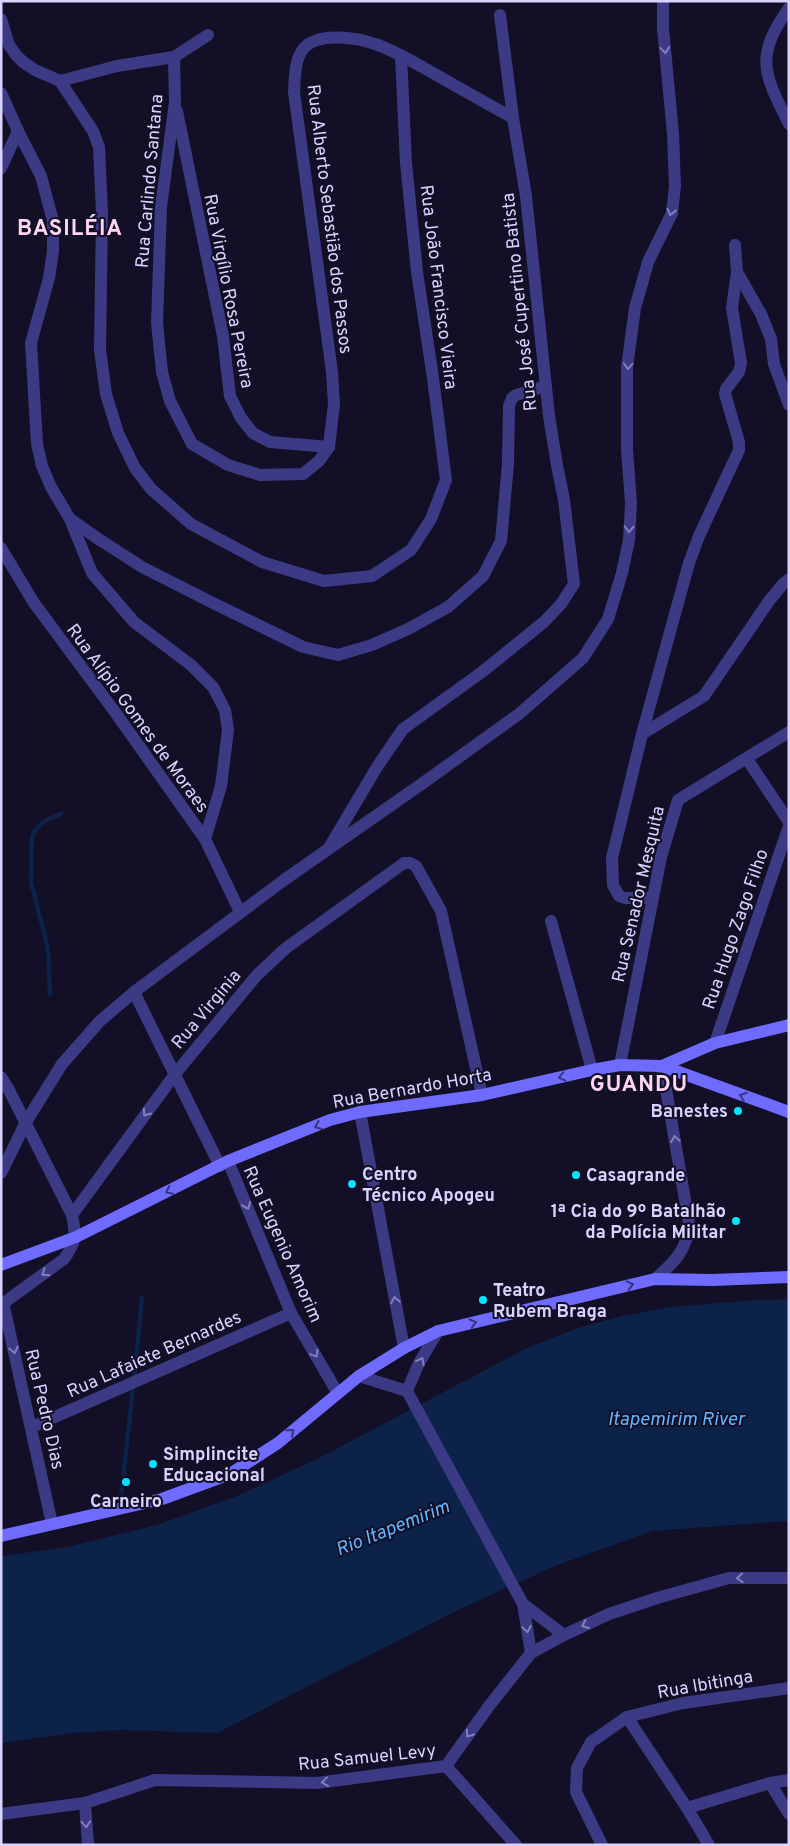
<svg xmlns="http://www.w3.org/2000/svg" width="790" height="1846" viewBox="0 0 790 1846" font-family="Overpass,sans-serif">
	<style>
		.water { fill: #0c2248 }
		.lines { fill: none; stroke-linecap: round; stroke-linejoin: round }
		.stream { stroke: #0c2248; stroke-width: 4.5 }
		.minor { stroke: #3d3a85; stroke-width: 12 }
		.tertiary { stroke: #3d3a85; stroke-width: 12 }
		.secondary { stroke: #6f6bff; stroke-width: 12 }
		.oneway { stroke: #837fbc }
		.oneway2 { stroke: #38347d }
		.poi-dot { fill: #00e5ff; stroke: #130f26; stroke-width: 2 }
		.labels { text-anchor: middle; stroke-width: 4; stroke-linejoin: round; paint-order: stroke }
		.street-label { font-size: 18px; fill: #d9d4ff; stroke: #130f26 }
		.poi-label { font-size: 18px; font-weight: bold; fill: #d9d4ff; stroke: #130f26; text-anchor: start }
		.water-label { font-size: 19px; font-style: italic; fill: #62b6ff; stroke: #130f26 }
		.district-label { font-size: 22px; font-weight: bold; letter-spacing: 1px; fill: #ffd6f0; stroke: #130f26 }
	</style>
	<rect width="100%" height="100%" fill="#130f26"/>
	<path class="water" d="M789,1299V1521L652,1531L555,1566L460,1609L217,1733L120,1730L74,1733L1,1743V1556L67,1547L157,1525L237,1496L317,1459L527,1348L578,1328L622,1316L670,1307L754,1300Z"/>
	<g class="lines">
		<g class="stream">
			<path d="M50,994L48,948L31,882L32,837C37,823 48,819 61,814"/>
			<path d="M134,1380L142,1298"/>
			<path d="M120,1506L133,1389"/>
		</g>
		<g class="minor">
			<path d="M789,8C754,57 764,74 789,124"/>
			<path d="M1,19L9,45L16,55L23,62L35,70L60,81L117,66L174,57L208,35"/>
			<path d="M174,57L175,102L161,207L157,323L162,372L170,401L192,444L228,465L260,475L303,474L319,461L329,447"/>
			<path d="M60,81L93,131L99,147L102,213L100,350L106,394L118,433L135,468L151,489L191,524L262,562L324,581L372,576L411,550L431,519L446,480L433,378L417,272L406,163L401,56"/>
			<path d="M1,93L18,131L41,176L53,221V251L49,278L31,343L37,444L42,466L51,487L70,519L92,573L134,622L191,665L213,687L225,710L228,730L221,786L205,839"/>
			<path d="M177,111L223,336L230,396L241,418L253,433L270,442L329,447"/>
			<path d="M1,168L18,131"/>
			<path d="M737,272L761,314L771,339L774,364L789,405"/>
			<path d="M329,447L334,404L332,372L294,92C295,78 294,60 304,48C319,31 359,38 378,45C397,52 415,63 433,73C459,88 486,103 513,118"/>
			<path d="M70,519L97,538L142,567L213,603L303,647L338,655L372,645L408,629L448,607L483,576L501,541L508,464L509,406L512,398L516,395L546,386"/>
			<path d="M1,548L34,603L115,712L205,839L240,912"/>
			<path d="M642,734L704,696L769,601L783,584L789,579"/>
			<path d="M747,759L789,822"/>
			<path d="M330,846L377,767L403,729L482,672L544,622L561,604L574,584L564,500L557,465L549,416L526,196L513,118L500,15"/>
			<path d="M652,898H625L619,896L613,885L612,858L642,734L689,563L699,536L739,450V442L725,394L726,389L739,372L741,363L732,308L737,272L735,245"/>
			<path d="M551,921L592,1070"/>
			<path d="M134,992L220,1166"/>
			<path d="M715,1043L789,826"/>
			<path d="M620,1065L661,857L678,800L789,732"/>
			<path d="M1,1077L9,1090L72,1215C76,1235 77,1241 64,1259L1,1305"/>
			<path d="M360,1112L404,1348"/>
			<path d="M228,1161L291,1313L337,1392"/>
			<path d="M1,1173L26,1122L62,1064L100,1021L134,992L284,880L423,783L519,714L583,658L608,619L622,573L629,540L631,503L627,450V367L635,308L648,262L672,213L675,186L673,134L663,28V1"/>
			<path d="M72,1215L175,1074L257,975L286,948L404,863H410L416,866L441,911L482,1095"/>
			<path d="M655,1279C674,1263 688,1249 689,1223L662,1066"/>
			<path d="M3,1302L52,1524"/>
			<path d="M359,1376L407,1391L419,1363L438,1331"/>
			<path d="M407,1391L523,1604L531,1653"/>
			<path d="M32,1427L291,1313"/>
			<path d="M523,1604L564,1635"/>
			<path d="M627,1717L687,1808L709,1845"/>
			<path d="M446,1766L516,1845"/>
			<path d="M770,1783L789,1814"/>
			<path d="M85,1803L88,1845"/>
			<path d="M687,1808L770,1783L789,1780"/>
			<path d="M602,1845L576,1792L577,1768L591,1742L627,1717L683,1703L789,1688"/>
		</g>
		<path class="tertiary" d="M1,1814L85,1803L155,1780L317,1783L446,1766L489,1706L531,1653L564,1635L609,1614L657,1598L729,1578H789"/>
		<g class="secondary">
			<path d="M662,1066L715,1043L789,1025"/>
			<path d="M1,1265L76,1237L228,1161L330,1120L360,1112L482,1095L592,1070L620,1065L662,1066L789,1112"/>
			<path d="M1,1536L162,1499L230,1474L278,1443L359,1376L404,1348L438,1331L655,1279L712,1280L789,1277"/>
		</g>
	</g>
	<defs><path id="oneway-chevron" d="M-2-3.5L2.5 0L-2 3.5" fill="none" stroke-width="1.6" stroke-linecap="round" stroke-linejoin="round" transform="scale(1.25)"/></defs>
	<g class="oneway">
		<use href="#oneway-chevron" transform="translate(665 50) rotate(85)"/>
		<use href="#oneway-chevron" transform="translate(671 212) rotate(104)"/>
		<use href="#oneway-chevron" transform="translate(628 366) rotate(94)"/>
		<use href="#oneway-chevron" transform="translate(629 529) rotate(93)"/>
		<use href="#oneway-chevron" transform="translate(146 1113) rotate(126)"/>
		<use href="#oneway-chevron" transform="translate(675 1139) rotate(-100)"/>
		<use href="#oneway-chevron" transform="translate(247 1206) rotate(68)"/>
		<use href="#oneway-chevron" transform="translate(45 1273) rotate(145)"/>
		<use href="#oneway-chevron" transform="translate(395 1300) rotate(-101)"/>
		<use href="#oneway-chevron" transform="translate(14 1350) rotate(77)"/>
		<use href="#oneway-chevron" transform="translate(315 1354) rotate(59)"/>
		<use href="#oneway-chevron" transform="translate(421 1361) rotate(-61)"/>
		<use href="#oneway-chevron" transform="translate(740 1578) rotate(177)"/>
		<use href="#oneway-chevron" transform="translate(585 1625) rotate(155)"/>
		<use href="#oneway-chevron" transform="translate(527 1629) rotate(81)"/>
		<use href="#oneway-chevron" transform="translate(469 1734) rotate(126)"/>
		<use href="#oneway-chevron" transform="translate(325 1782) rotate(173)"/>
		<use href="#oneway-chevron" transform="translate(86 1824) rotate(86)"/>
	</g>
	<g class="oneway2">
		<use href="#oneway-chevron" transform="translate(562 1077) rotate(167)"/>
		<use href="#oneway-chevron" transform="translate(743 1096) rotate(-160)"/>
		<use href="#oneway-chevron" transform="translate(318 1126) rotate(156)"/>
		<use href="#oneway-chevron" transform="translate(169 1191) rotate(154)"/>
		<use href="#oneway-chevron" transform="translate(630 1285) rotate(-14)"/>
		<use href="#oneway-chevron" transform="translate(473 1323) rotate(-14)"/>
		<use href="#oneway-chevron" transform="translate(291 1432) rotate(-41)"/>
	</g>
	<g class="poi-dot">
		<circle cx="738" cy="1111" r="5"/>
		<circle cx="576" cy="1175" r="5"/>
		<circle cx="352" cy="1184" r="5"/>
		<circle cx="736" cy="1221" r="5"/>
		<circle cx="483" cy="1300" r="5"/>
		<circle cx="153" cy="1464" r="5"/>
		<circle cx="126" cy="1482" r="5"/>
	</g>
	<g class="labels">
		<g class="street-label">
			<text transform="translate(149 181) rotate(-85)" y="6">Rua Carlindo Santana</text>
			<text transform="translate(330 219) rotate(83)" y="6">Rua Alberto Sebastião dos Passos</text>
			<text transform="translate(439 287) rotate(83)" y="6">Rua João Francisco Vieira</text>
			<text transform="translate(229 291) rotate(79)" y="6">Rua Virgílio Rosa Pereira</text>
			<text transform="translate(519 302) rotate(-96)" y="6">Rua José Cupertino Batista</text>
			<text transform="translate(138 718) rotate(54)" y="6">Rua Alípio Gomes de Moraes</text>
			<text transform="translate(638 894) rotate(-77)" y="6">Rua Senador Mesquita</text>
			<text transform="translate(735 929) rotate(-71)" y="6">Rua Hugo Zago Filho</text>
			<text transform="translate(206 1009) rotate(-50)" y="6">Rua Virginia</text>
			<text transform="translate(412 1088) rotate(-10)" y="6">Rua Bernardo Horta</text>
			<text transform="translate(283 1244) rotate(66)" y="6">Rua Eugenio Amorim</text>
			<text transform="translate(154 1354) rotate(-24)" y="6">Rua Lafaiete Bernardes</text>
			<text transform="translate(45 1409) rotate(77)" y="6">Rua Pedro Dias</text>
			<text transform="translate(705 1684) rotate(-10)" y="6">Rua Ibitinga</text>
			<text transform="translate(367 1757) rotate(-6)" y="6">Rua Samuel Levy</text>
		</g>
		<g class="poi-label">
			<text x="728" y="1117" text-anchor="end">Banestes</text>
			<text x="362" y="1180">Centro<tspan x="362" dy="21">Técnico Apogeu</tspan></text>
			<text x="586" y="1181">Casagrande</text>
			<text x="726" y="1217" text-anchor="end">1ª Cia do 9º Batalhão<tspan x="726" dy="21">da Polícia Militar</tspan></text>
			<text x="493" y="1296">Teatro<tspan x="493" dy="21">Rubem Braga</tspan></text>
			<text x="163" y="1460">Simplincite<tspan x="163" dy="21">Educacional</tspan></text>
			<text x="126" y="1507" text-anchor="middle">Carneiro</text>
		</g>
		<g class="water-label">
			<text x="676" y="1425">Itapemirim River</text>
			<text transform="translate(392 1527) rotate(-22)" y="7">Rio Itapemirim</text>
		</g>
		<g class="district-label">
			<text x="70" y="235">BASILÉIA</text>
			<text x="639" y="1091">GUANDU</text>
		</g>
	</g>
	<rect width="790" height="1846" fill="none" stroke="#d9d4ff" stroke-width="5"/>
</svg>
